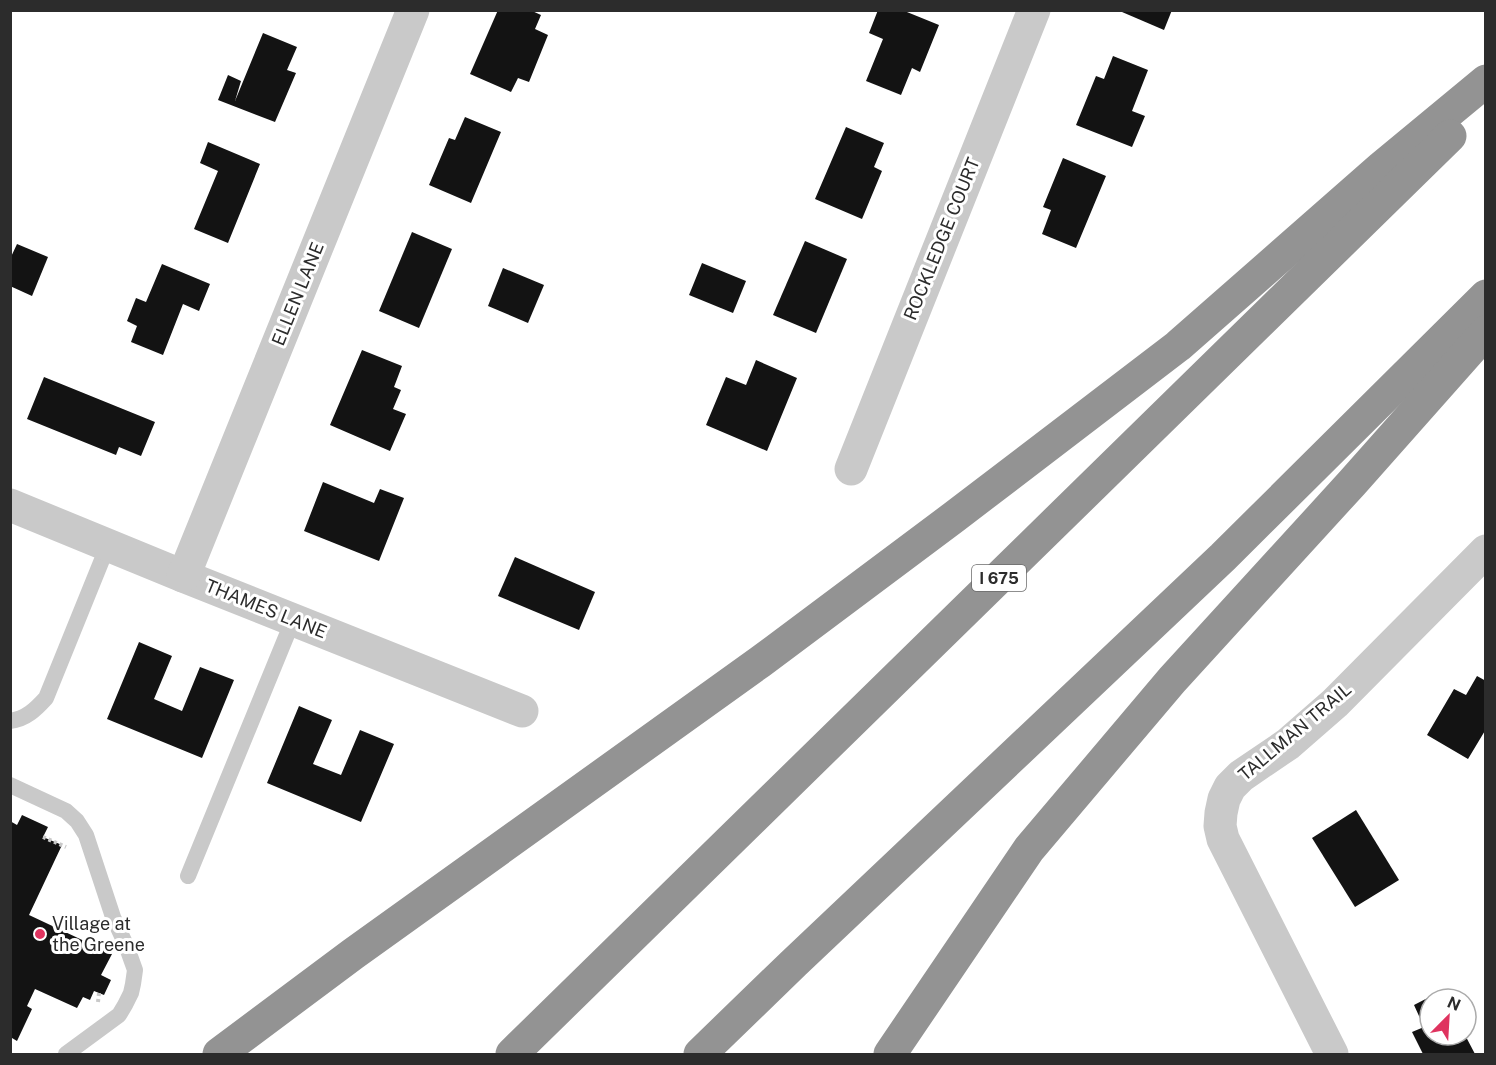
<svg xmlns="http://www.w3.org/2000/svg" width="1496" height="1065" viewBox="0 0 1496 1065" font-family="'Public Sans',sans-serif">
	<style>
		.building { fill: #131313 }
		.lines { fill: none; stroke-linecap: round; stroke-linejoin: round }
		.path { stroke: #c9c9c9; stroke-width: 4; stroke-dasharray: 3 3; stroke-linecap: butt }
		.service { stroke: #c9c9c9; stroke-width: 16 }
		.minor { stroke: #c9c9c9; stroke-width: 33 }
		.motorway { stroke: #939393; stroke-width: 33 }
		.poi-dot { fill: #df335f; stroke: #fff; stroke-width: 2 }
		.labels { text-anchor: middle; stroke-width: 6; stroke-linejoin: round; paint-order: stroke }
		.shield { fill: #fff; stroke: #6b6b6b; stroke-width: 1.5 }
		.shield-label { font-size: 16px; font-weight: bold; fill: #2c2c2c }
		.street-label { font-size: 18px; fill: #2c2c2c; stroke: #fff }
		.poi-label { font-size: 18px; fill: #2c2c2c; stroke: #fff; text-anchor: start }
	</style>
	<rect width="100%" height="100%" fill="#fff"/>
	<g class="building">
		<path d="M498,10H530L541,15L535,29L548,35L529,82L518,78L511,92L470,74Z"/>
		<path d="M878,10H902L939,25L920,72L912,68L901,95L866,81L883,39L869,33Z"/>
		<path d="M1123,10H1172L1164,30L1122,12Z"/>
		<path d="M263,33L297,47L287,70L296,73L275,122L218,100L228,75L241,81L235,101Z"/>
		<path d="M1113,56L1148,70L1132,111L1145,116L1132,147L1076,125L1096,76L1104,79Z"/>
		<path d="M465,117L501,132L471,203L429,185L449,138L455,140Z"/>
		<path d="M846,127L884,143L874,167L882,171L862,219L815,199Z"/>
		<path d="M208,142L260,164L228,243L194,229L218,171L200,163Z"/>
		<path d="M1063,158L1106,176L1076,248L1042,234L1051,210L1043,207Z"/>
		<path d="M412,232L452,249L419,328L379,311Z"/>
		<path d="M805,241L847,259L816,333L773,315Z"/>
		<path d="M17,244L48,257L32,296L10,286V259Z"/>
		<path d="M702,263L746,281L733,313L689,295Z"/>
		<path d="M162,264L210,284L199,311L183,304L163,355L131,342L137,326L127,321L136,298L146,302Z"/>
		<path d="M503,268L544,285L528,323L488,306Z"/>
		<path d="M362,350L402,366L394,387L401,390L393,409L406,414L390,451L330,425Z"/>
		<path d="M756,360L797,378L767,451L706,425L726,377L746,385Z"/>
		<path d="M44,377L155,422L141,456L119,447L116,455L27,419Z"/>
		<path d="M323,482L374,503L380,489L404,498L379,561L304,531Z"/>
		<path d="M515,557L595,592L579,630L498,596Z"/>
		<path d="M139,642L172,656L154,699L182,711L200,667L234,680L202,758L107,719Z"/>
		<path d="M1477,676L1486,681V729L1468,759L1427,735L1454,689L1466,695Z"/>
		<path d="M299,706L332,720L313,764L341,775L360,730L394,744L361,822L267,783Z"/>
		<path d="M1356,810L1399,880L1355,907L1312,838Z"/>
		<path d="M22,815L48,827L43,837L62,845L29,915L112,954L101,975L111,980L104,995L94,991L90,1000L83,997L77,1008L35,989L27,1006L32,1009L17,1041L12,1038L10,1042V821L17,825Z"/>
		<path d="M1443,990L1448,999H1430V1035H1465L1475,1054H1423L1412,1032L1424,1027L1414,1005Z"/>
	</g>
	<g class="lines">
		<g class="path">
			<path d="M43,837L66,847"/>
			<path d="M98,1002L99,993"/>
		</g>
		<g class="service">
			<path d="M10,721C26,719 36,709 46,698L108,545"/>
			<path d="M10,785L66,811L77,821L86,835L113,917L126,945L135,970L133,984L131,993L125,1005L119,1015L66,1054"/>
			<path d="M188,876L293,620"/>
		</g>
		<g class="minor">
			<path d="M851,469L1034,10"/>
			<path d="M10,505L183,576L522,711"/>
			<path d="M183,576L189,563L413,10"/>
			<path d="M1332,1054L1223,839L1220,826L1221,813L1224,799L1230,787L1241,776L1288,744L1335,703L1486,551"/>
		</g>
		<g class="motorway">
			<path d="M219,1054L353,954L760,662L954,517L1178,346L1382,167L1486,81"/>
			<path d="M512,1054L1450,136"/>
			<path d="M700,1054L794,963L1223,557L1486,296"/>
			<path d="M890,1054L1029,849L1172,680L1352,483L1486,332"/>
		</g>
	</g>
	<circle class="poi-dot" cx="40" cy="934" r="6"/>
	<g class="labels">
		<rect class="shield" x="972" y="565" width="54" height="26" rx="4.5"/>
		<g class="shield-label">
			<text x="999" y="584">I 675</text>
		</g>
		<g class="street-label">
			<text transform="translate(942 239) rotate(-68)" y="6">ROCKLEDGE COURT</text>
			<text transform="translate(298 294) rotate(-68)" y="6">ELLEN LANE</text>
			<text transform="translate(266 609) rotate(22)" y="6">THAMES LANE</text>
			<text transform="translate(1295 732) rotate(-40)" y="6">TALLMAN TRAIL</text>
		</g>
		<g class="poi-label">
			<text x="52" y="930">Village at<tspan x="52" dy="21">the Greene</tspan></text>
		</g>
	</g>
	<rect width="1496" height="1065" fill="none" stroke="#2c2c2c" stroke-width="24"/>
	<g transform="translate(1448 1017) rotate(24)"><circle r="28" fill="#ffffff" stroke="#ababab" stroke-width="1.5"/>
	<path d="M0-4.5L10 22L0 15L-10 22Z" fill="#df335f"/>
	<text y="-9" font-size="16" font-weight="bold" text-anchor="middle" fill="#2c2c2c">N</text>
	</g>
</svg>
